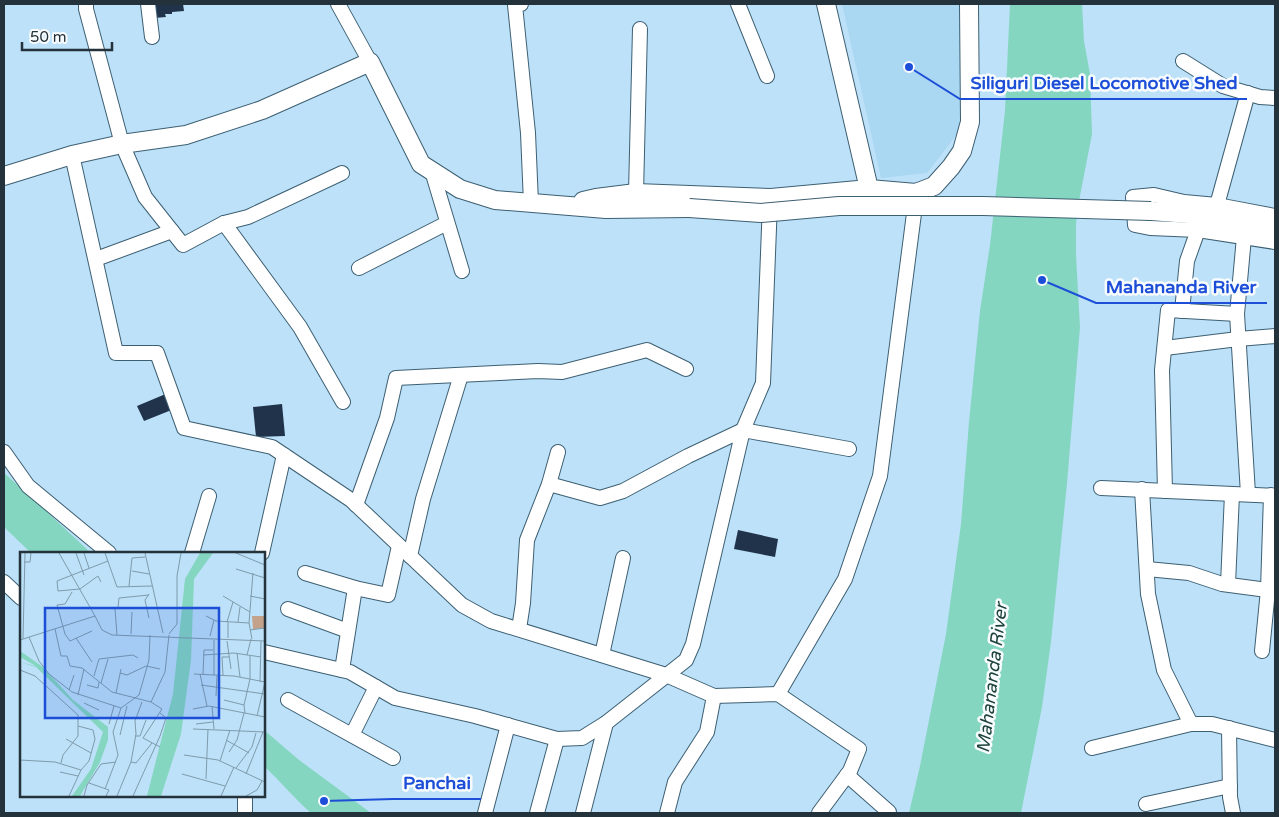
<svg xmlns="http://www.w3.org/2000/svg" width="1279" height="817" viewBox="0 0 1279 817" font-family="'Varela Round',sans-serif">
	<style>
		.built { fill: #aad7f2 }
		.water { fill: #85d6c0 }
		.building { fill: #20334b }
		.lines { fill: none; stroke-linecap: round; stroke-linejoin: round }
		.minor-casing { stroke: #3d5f72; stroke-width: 16 }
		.tertiary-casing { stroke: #3d5f72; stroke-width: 20 }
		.minor { stroke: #fff; stroke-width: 14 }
		.tertiary { stroke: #fff; stroke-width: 18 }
		.tertiary-bridge-casing { stroke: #3d5f72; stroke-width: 20; stroke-linecap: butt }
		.tertiary-bridge { stroke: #fff; stroke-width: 18 }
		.labels { text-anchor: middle; stroke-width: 5; stroke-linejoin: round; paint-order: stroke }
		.water-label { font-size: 18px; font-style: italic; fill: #1d4239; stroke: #f9fcff }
		.inset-road { fill: none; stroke: #7f9bac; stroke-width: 1 }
		.view { fill: #1d4ed8; fill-opacity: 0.15; stroke: #1d4ed8; stroke-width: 2.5 }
		.inset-edge { fill: none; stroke: #24333b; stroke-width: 2.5 }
		.leader { fill: none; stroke: #1d4ed8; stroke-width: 2 }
		.callout-dot { fill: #1d4ed8; stroke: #f9fcff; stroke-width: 2 }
		.callout-label { font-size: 18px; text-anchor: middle; font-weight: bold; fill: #1d4ed8; stroke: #f9fcff; stroke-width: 5; stroke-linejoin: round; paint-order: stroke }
	</style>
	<rect width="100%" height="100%" fill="#bce1f8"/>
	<path class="built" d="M842,4H963L961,129L927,173L881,178Z"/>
	<g class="water">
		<path d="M1010,4H1082L1084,41L1090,74L1092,134L1078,206L1076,224V255L1080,327L1067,483L1051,642L1042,707L1021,813H909L920,766L946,634L961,524L969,422L980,311L990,245L1005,111Z"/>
		<path d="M4,473L32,498L91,553H31L4,527Z"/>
		<path d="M264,730L299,760L371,813H311C294,798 280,781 264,766Z"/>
	</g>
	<g class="building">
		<path d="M153,4H183L184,11L172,12V14H165L166,17L154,18Z"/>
		<path d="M168,393L174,409L144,421L137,406Z"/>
		<path d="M282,404L285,436L256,437L253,407Z"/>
		<path d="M738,530L778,539L775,557L734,549Z"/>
	</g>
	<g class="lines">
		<g class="minor-casing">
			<g id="minor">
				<path d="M86,4V9L122,144L145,197L183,245L224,223L248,217L342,173"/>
				<path d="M148,4L152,37"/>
				<path d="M338,4L370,62"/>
				<path d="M521,4L515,5L528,133L531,203"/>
				<path d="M738,4L767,76"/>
				<path d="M1183,61L1223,86L1260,97L1275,98"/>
				<path d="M72,155L116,353H157L184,428L272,447L351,500L462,605L491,621L666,675L714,696L778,694L859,749L850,771L819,813"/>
				<path d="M432,171L462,271"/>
				<path d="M636,193L640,29"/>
				<path d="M1217,205L1248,93"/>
				<path d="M1275,216L1217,205L1184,202L1154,195L1133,197L1135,225L1150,228L1198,230L1275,242"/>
				<path d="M224,223L300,327L343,402"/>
				<path d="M1244,237L1237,314L1248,494"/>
				<path d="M96,259L172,231"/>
				<path d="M359,268L447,223"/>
				<path d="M1182,311L1187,261L1198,230"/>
				<path d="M1165,348L1238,339L1275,336"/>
				<path d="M4,452L28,486L109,553"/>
				<path d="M549,484L600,498L623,491L688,456L743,430L849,449"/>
				<path d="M1101,488L1275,496"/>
				<path d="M1142,489L1148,594L1164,670L1191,724"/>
				<path d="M1165,491L1162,370L1168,310L1237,314"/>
				<path d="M356,505L387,418L396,378L538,371L562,372L647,350L686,369"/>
				<path d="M192,553L209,496"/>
				<path d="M262,553L284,455"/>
				<path d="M410,556L423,499L461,375"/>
				<path d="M1147,569L1189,573L1222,584L1275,591"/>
				<path d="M305,573L355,588L388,595L399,546"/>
				<path d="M4,582L21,598"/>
				<path d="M1228,584L1232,494"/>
				<path d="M288,609L348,631"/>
				<path d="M519,629L523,603L527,540L549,484L558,452"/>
				<path d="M1262,651L1268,590L1271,495"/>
				<path d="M264,652L350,672L395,698L475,716L557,739L582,738L606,723L686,660L693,644L743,430L763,383L770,202"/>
				<path d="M602,655L623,558"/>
				<path d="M342,670L355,588"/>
				<path d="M778,694L845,579L880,476L916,198"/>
				<path d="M288,700L393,758"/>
				<path d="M1229,728L1230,797L1233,813"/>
				<path d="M352,735L376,687"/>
				<path d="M1092,748L1191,724H1212L1275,740"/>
				<path d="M847,775L889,812V813"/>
				<path d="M245,796V813"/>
				<path d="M1146,804L1230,786"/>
				<path d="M485,813L508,725"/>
				<path d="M537,813L557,739"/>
				<path d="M583,813L606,723"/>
				<path d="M667,813L675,782L707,732L714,696"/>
			</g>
		</g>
		<g class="tertiary-casing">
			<g id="tertiary">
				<path d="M826,4L869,189"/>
				<path d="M4,176L72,155L122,144L186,135L262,110L370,62L421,164L460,189L495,200L606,209L689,208"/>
				<path d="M583,201L596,198L636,193L771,198L869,189L916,193L934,186L951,167L962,151L970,122L969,4"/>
				<path d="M1151,211L1189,214L1275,227"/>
			</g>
		</g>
		<use href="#minor" class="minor"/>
		<use href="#tertiary" class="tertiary"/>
		<g class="tertiary-bridge-casing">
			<path id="tertiary-bridge" d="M689,208L761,213L839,206H983L1151,211"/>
		</g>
		<use href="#tertiary-bridge" class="tertiary-bridge"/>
	</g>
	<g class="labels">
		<g class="water-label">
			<text transform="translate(992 678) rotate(-83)" y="6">Mahananda River</text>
		</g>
	</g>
	<g transform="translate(20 552)">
		<rect width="245" height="245" fill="#bce1f8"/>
		<path d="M232,64H245V76L233,77Z" fill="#c4a18a"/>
		<path d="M180,1H193L174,27L171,108L161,182L141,244H127L153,142L165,27ZM0,99L23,115L53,148L88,175V188L80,210L60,244H52L71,217L83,180L16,115L0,110L16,114L0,105Z" fill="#85d6c0"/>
		<path class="inset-road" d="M39,1L75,64M56,1L64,23M64,1L69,16M85,1L97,35M125,1L143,81M216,1L245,13M4,10H10L11,1M216,17L245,26M112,19L129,22M81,30L78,24L60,37L38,39L37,29L88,9M109,34L112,6L125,5M97,35L132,34M52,40L45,52L37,53L45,82L50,89L72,79M203,44L230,60M230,44L245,47M186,64L196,69L229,71M129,66L125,48L129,42M207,70L213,50M208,70V86M218,70L220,55M35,77L41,104H47L50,114L62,116L92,140L131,150L142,157L123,186L140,195M230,78L245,76M111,82L112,60M149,82L157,72V24L161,1M97,83L95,57L98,56L99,46L129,43M190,84L194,68M9,85L19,109L29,122L52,140L101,156L119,143L129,108L130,83M56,86L72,110M3,87L5,1M232,87L229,71L233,21M0,88L75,64L82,78L92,83L245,89M194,88V123M207,89L211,117M217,101L220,125M183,103L214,101L241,105M227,103L231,87M0,118L15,124L58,163V184L43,203L41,211M100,121L107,123L126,114L140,117M174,122L214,124L245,130M180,122L187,154M183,122L184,98H193M203,123L202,105H209M74,124L79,107L113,103L118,106M240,130L241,89M81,131L88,107M67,133L78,136L79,130M181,133L245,142M49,138L54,123M96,141L101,117M58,143L64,117M196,144L197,123M204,148L224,153L225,161M131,150L145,120L149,83M64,151L79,158M224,153L230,127V104M192,154L194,177M173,157L189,154L245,165M237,164L245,130M89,172L94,154M176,172L193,170M173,177L245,180M100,183L107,154M115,184H120L126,168M46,187L71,201M206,188L229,201M209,200L217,188L224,161M164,203L198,208L245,230M0,208L35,210L61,218M200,209L210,178M111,210L116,211L132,191M216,216L232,195L236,181M40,220L58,224M162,222L205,234M226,222L243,180M186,227L188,177M69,231L89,238L86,244M85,237L98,203L93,180L101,156M49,244L61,218L69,209L75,187L73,178L58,174M64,244L67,233L81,212L96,210M97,244L111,210L116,182L115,169L122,150M113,244L140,184L146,166L140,161M201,244L214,215M226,244L237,238L242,229"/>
		<path class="view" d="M25,56H199V166H25Z"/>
		<rect width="245" height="245" class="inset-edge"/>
	</g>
	<path class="leader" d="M909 67L960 99H1247M1042 280L1096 303H1267M324 801L393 799H481"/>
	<g class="callout-dot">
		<circle cx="909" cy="67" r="5"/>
		<circle cx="1042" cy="280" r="5"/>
		<circle cx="324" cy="801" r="5"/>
	</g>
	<g class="callout-label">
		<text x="1104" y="89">Siliguri Diesel Locomotive Shed</text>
		<text x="1181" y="293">Mahananda River</text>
		<text x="437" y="789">Panchai</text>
	</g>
	<rect width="1279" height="817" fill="none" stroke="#24333b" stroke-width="10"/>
	<path d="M22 42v8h90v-8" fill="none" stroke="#24333b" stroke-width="2.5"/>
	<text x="30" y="42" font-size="15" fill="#24333b" stroke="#f9fcff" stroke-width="4" paint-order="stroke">50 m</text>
</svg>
